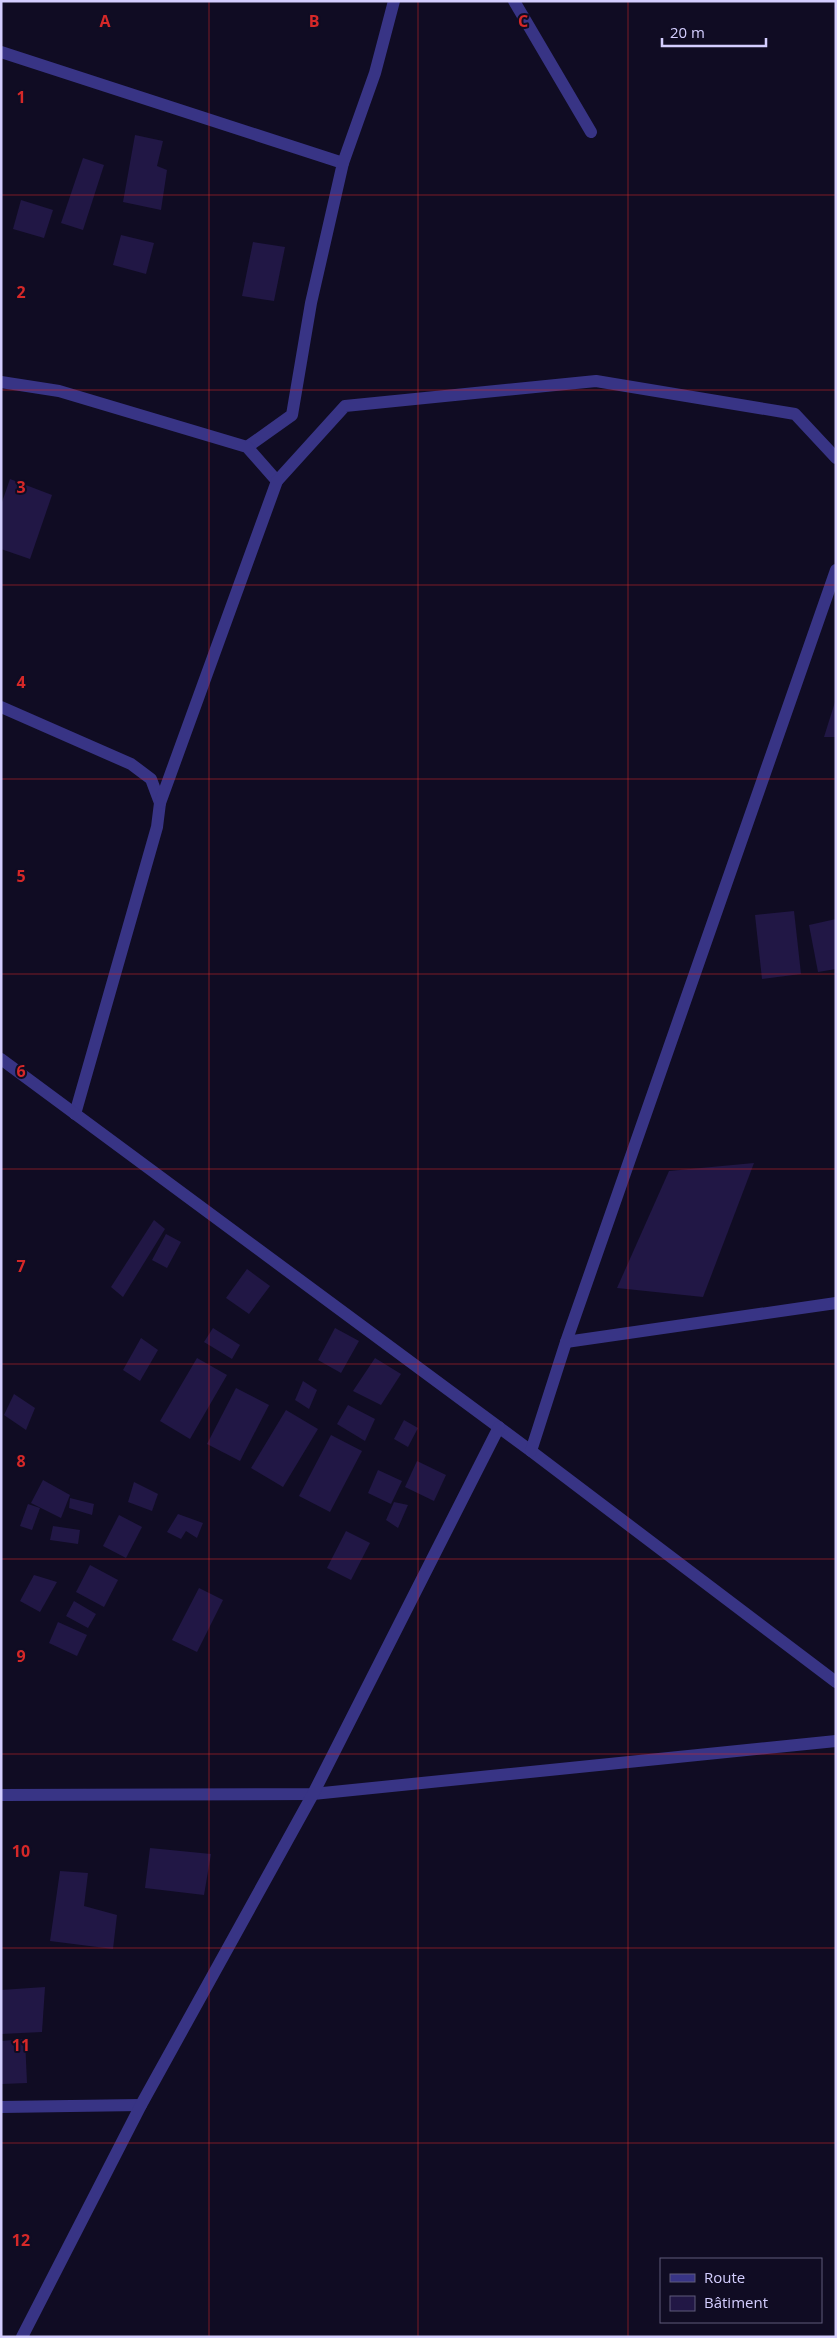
<svg xmlns="http://www.w3.org/2000/svg" width="837" height="2338" viewBox="0 0 837 2338" font-family="'Open Sans',sans-serif">
	<style>
		.building { fill: #211745 }
		.lines { fill: none; stroke-linecap: round; stroke-linejoin: round }
		.minor { stroke: #383485; stroke-width: 12 }
		.grid { fill: none; stroke: #d62828; stroke-width: 1; stroke-opacity: 0.55 }
		.grid-label { font-size: 16px; text-anchor: middle; font-weight: bold; fill: #d62828; stroke: #100c23; stroke-width: 4; stroke-linejoin: round; paint-order: stroke }
	</style>
	<rect width="100%" height="100%" fill="#100c23"/>
	<g class="building">
		<path d="M135,135L163,141L157,166L167,170L161,210L123,202Z"/>
		<path d="M83,158L104,165L83,230L61,223Z"/>
		<path d="M21,200L53,210L44,238L13,229Z"/>
		<path d="M121,235L154,243L146,274L113,265Z"/>
		<path d="M253,242L285,247L274,301L242,296Z"/>
		<path d="M10,479L52,495L30,559L1,549V505Z"/>
		<path d="M835,702L836,737H824Z"/>
		<path d="M794,911L801,974L762,979L755,915Z"/>
		<path d="M836,919V969L818,972L809,925Z"/>
		<path d="M754,1163L703,1297L617,1288L669,1171Z"/>
		<path d="M154,1220L165,1229L123,1297L111,1287Z"/>
		<path d="M166,1234L181,1242L167,1268L152,1260Z"/>
		<path d="M247,1269L270,1286L249,1314L226,1298Z"/>
		<path d="M213,1328L240,1345L232,1359L204,1342Z"/>
		<path d="M335,1328L359,1341L341,1373L318,1360Z"/>
		<path d="M141,1338L158,1350L140,1381L123,1370Z"/>
		<path d="M197,1358L227,1375L190,1439L160,1421Z"/>
		<path d="M375,1358L401,1374L381,1405L353,1391Z"/>
		<path d="M303,1381L317,1390L309,1409L295,1400Z"/>
		<path d="M236,1388L269,1405L240,1461L207,1444Z"/>
		<path d="M14,1394L35,1408L26,1430L4,1415Z"/>
		<path d="M348,1405L375,1419L365,1441L337,1424Z"/>
		<path d="M286,1410L318,1429L283,1487L251,1468Z"/>
		<path d="M404,1420L418,1428L408,1447L394,1439Z"/>
		<path d="M331,1435L362,1451L330,1512L299,1496Z"/>
		<path d="M417,1461L446,1475L434,1501L405,1487Z"/>
		<path d="M378,1470L402,1481L391,1504L368,1493Z"/>
		<path d="M43,1480L70,1495L61,1518L31,1503Z"/>
		<path d="M134,1482L158,1494L152,1511L128,1502Z"/>
		<path d="M70,1498L94,1504L92,1515L69,1508Z"/>
		<path d="M394,1502L408,1505L398,1528L386,1520Z"/>
		<path d="M28,1504L40,1508L32,1530L20,1526Z"/>
		<path d="M178,1514L203,1523L197,1538L186,1531L181,1539L167,1532Z"/>
		<path d="M119,1515L142,1527L126,1558L103,1546Z"/>
		<path d="M53,1526L80,1530L78,1544L50,1540Z"/>
		<path d="M346,1531L370,1543L351,1580L327,1568Z"/>
		<path d="M90,1565L118,1580L104,1607L76,1592Z"/>
		<path d="M34,1575L57,1582L40,1612L20,1601Z"/>
		<path d="M199,1588L223,1600L197,1652L172,1640Z"/>
		<path d="M74,1601L96,1614L88,1628L66,1616Z"/>
		<path d="M58,1622L87,1635L77,1656L49,1643Z"/>
		<path d="M150,1848L211,1854L204,1895L145,1888Z"/>
		<path d="M60,1871L88,1873L84,1906L117,1915L113,1949L50,1941Z"/>
		<path d="M45,1987L42,2032L1,2034V1990Z"/>
		<path d="M25,2039L27,2083L2,2084L1,2041Z"/>
	</g>
	<g class="lines">
		<g class="minor">
			<path d="M514,1L591,132"/>
			<path d="M1,52L343,163L311,303L292,415L247,447"/>
			<path d="M343,163L375,73L394,1"/>
			<path d="M1,382L59,391L247,447L277,481"/>
			<path d="M1,707L131,764L151,779L160,803L157,827L75,1114"/>
			<path d="M160,803L277,481L345,406L596,381L795,414L836,458"/>
			<path d="M1,1059L531,1451L836,1682"/>
			<path d="M566,1342L836,1303"/>
			<path d="M531,1451L566,1342L836,570"/>
			<path d="M1,1795L313,1794L836,1741"/>
			<path d="M1,2107L141,2105"/>
			<path d="M22,2337L141,2105L313,1794L499,1427"/>
		</g>
	</g>
	<path class="grid" d="M209,1V2337M418,1V2337M628,1V2337M1,195H836M1,390H836M1,585H836M1,779H836M1,974H836M1,1169H836M1,1364H836M1,1559H836M1,1754H836M1,1948H836M1,2143H836"/>
	<g class="grid-label">
		<text x="105" y="27">A</text>
		<text x="314" y="27">B</text>
		<text x="523" y="27">C</text>
		<text x="21" y="103">1</text>
		<text x="21" y="298">2</text>
		<text x="21" y="493">3</text>
		<text x="21" y="688">4</text>
		<text x="21" y="882">5</text>
		<text x="21" y="1077">6</text>
		<text x="21" y="1272">7</text>
		<text x="21" y="1467">8</text>
		<text x="21" y="1662">9</text>
		<text x="21" y="1857">10</text>
		<text x="21" y="2051">11</text>
		<text x="21" y="2246">12</text>
	</g>
	<rect width="837" height="2338" fill="none" stroke="#d4ceff" stroke-width="5"/>
	<rect x="660" y="2258" width="162" height="65" fill="#100c23" stroke="#5e5a7b"/>
	<rect x="670" y="2274" width="25" height="8" fill="#383485" stroke="#5e5a7b"/>
	<text x="704" y="2283" font-size="15" fill="#d4ceff">Route</text>
	<rect x="670" y="2296" width="25" height="15" fill="#211745" stroke="#5e5a7b"/>
	<text x="704" y="2308" font-size="15" fill="#d4ceff">Bâtiment</text>
	<path d="M662 38v8h104v-8" fill="none" stroke="#d4ceff" stroke-width="2.5"/>
	<text x="670" y="38" font-size="15" fill="#d4ceff" stroke="#100c23" stroke-width="4" paint-order="stroke">20 m</text>
</svg>
